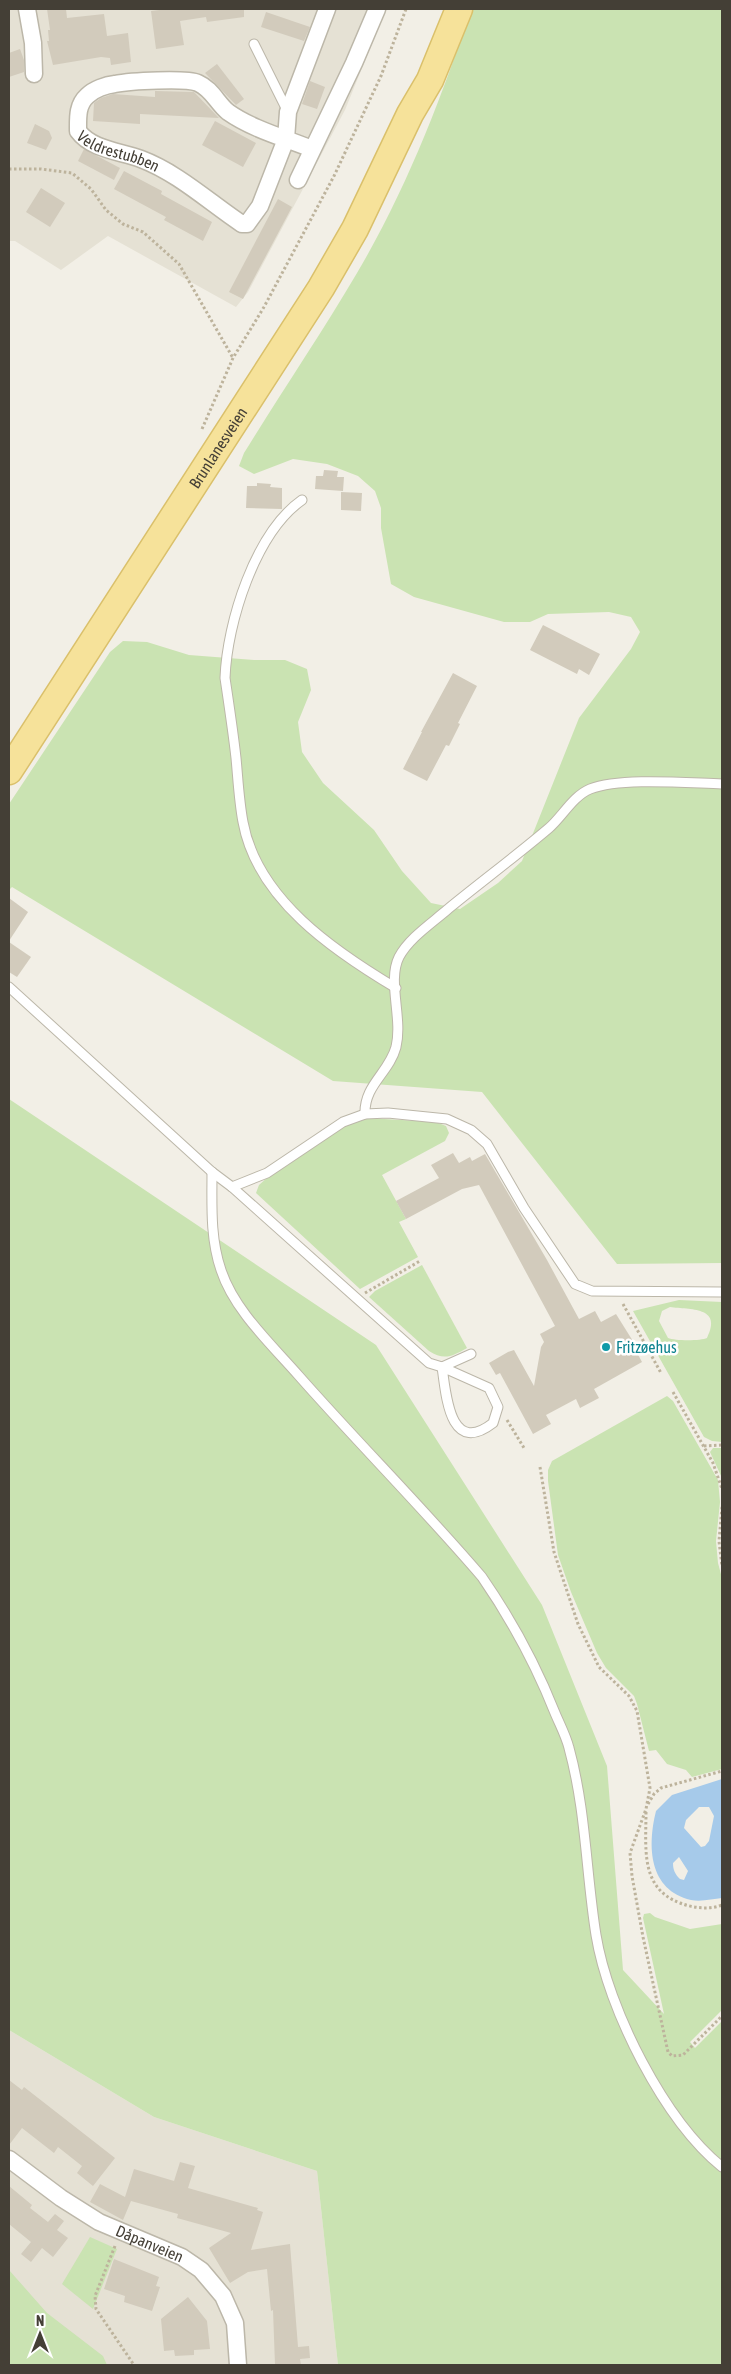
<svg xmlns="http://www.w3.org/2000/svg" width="731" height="2374" viewBox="0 0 731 2374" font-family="'Asap Condensed',sans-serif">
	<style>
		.residential { fill: #e5e1d4 }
		.green { fill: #cae3b2; fill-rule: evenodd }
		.water { fill: #a6caea; fill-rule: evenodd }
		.building { fill: #d2cbbc }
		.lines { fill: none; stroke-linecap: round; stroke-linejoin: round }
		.service-casing { stroke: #bcb7a9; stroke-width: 11 }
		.minor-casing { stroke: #bcb7a9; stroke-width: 19 }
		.primary-casing { stroke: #dac06b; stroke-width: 29 }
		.path { stroke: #bdb39c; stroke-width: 3; stroke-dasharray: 2.5 2.5; stroke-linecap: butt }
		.service { stroke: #fff; stroke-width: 9 }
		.minor { stroke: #fff; stroke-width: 16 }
		.primary { stroke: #f6e29a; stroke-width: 26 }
		.culture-dot { fill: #0f9aa8; stroke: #fff; stroke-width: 2 }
		.labels { text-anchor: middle; stroke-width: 5; stroke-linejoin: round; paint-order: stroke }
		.street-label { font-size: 16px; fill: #443f36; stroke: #fff }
		.culture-label { font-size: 16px; fill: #0d838f; stroke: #fff; text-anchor: start }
	</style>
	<rect width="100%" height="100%" fill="#f2efe6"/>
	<g class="residential">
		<path d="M9,9H386L345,110L248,292L236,307L108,236L61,270L15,241H9Z"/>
		<path d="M9,2030L154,2117L317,2171L338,2365H9Z"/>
	</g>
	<g class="green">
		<path d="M471,9H722V1263L617,1264L482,1092L333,1081L12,887L9,890V804L110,652L123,641L147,642L189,655L254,660H285L307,669L311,690L298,722L302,752L323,783L374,830L402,871L431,903L460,909L498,883L522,861L579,718L631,649L640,632L631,617L609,612L548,614L530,622H504L414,597L391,584L381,528V508L375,491L358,476L327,464L293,459L254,474L239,466L244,453C281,393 321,334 357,273C406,190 441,100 471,9Z"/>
		<path d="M9,1099L376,1345L542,1605L607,1766L623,1970L664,2014L643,1918L644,1914L650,1913L655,1917L690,1929L722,1924V2010L690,2042L695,2048L722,2021V2365H338L317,2171L154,2117L9,2030Z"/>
		<path d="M367,1118L436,1122L446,1126L449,1133L445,1141L382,1175L406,1219L399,1222L418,1257L360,1289L256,1193L259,1185L268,1177L342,1127Z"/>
		<path d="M422,1265L467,1348C453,1356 444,1361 429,1351L369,1297L375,1291Z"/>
		<path d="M679,1300L722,1302V1442L712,1441L704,1437L633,1311ZM670,1307C690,1310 723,1306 707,1338C701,1341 675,1341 668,1338L659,1321L662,1311Z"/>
		<path d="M667,1396L673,1401L718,1480L720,1502L716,1541L718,1563L722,1578V1769L692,1777L686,1770L667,1764L656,1750L649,1751L637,1704L634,1696L606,1668L597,1653L571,1592L558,1555L548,1481V1470L552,1461Z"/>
		<path d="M713,1448H722V1478L710,1452Z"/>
		<path d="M90,2237L117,2249L93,2309L62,2284Z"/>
		<path d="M9,2270L47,2313L103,2356L107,2365H9Z"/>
	</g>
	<path class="water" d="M722,1779V1898C713,1899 701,1902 691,1900C649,1890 647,1847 656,1811L672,1795ZM699,1807H709L714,1816L709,1841L705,1846L701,1847L684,1828L686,1820ZM679,1857L688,1871L684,1880L680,1879C675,1874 673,1870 673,1863Z"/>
	<g class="building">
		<path d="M47,9H66L67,18L104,14L107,36L128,33L131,62L111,65L110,58L101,57L53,65L47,41H49L48,30H50Z"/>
		<path d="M168,9H244V17L207,22L206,17L180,21L184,45L156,49L151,11Z"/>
		<path d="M266,12L310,27L304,41L261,27Z"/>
		<path d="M20,49L24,60V72L9,77V53Z"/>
		<path d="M217,64L244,99L236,105L205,73Z"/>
		<path d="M310,81L325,87L317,109L302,104Z"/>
		<path d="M155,91L194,92L219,118L140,114V124L93,121L94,103L101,98L113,94L155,97Z"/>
		<path d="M215,121L256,143L243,167L202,145Z"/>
		<path d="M35,124L49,131L52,138L46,150L27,143Z"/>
		<path d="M84,149L120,168L114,180L78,161Z"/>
		<path d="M124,171L162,191L161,194L212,222L203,241L164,220L166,217L114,189Z"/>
		<path d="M41,188L65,203L50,227L26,212Z"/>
		<path d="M278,199L292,207L243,299L229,292Z"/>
		<path d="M324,470L338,471L337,477H344L343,491L315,489L316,476H323Z"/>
		<path d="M257,483L271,484L270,487L282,488V509L246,508L247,486H257Z"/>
		<path d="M341,492L362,493L361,511L341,510Z"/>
		<path d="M543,625L600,654L589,675L579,669L577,674L530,650Z"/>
		<path d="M453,673L477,686L458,723L460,724L449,746L446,745L427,781L403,769L422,732H421Z"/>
		<path d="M9,898L28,912L9,941Z"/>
		<path d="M9,942L31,957L17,977L9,972Z"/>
		<path d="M453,1153L459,1163L470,1157L472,1161L485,1154L547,1260L579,1319L595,1311L601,1322L616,1314L636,1346L634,1347L642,1362L594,1389L599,1398L580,1408L576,1399L546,1415L551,1424L533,1434L500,1373L496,1375L489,1363L508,1352L514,1350L534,1386L541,1347L544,1342L540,1334L555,1326L479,1185L462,1189L406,1219L396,1201L439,1178L431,1165Z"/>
		<path d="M9,2080L22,2090L24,2087L115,2158L93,2186L77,2173L82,2166L58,2147L54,2153L22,2128L9,2145Z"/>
		<path d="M180,2162L195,2166L188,2188L258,2208L257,2210L263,2212L251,2250L290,2244L298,2347L309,2346L310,2358L300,2359L301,2365H275L273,2310L271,2311L267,2269L248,2272L230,2283L209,2248L231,2233L177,2218L178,2214L131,2201L123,2220L90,2202L100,2184L125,2197L134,2169L174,2181Z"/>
		<path d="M9,2186L32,2205L30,2208L48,2222L55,2214L64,2221L57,2230L68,2238L53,2257L42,2248L31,2262L21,2254L31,2242L9,2224Z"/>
		<path d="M114,2259L159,2277L156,2286L160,2287L152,2311L124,2302L125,2296L104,2289Z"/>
		<path d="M188,2297L207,2321L210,2349L194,2350V2355L175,2356L174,2350L164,2351L161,2319Z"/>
	</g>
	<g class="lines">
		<g class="service-casing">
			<g id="service">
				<path d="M254,44L288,112"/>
				<path d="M302,500C255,533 227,623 225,678C229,705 233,731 236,758C238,779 239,801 243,822C257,899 334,951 396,988"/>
				<path d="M9,987L212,1172L232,1187L267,1173L343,1122L365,1114L388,1113L447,1119L471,1130L487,1144L524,1208L575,1284L592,1291L722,1292"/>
				<path d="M365,1114C364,1085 389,1073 396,1047C403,1018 387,981 399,957C409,938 432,923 448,909C481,882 516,856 549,828C562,817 573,796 590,789C621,777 687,783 722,784"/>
				<path d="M212,1172C212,1204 210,1238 221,1270C234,1310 271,1344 299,1376C359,1444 423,1508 482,1577C511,1619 536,1665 555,1713C560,1725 566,1736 569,1748C586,1810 586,1873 596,1935C608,2009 664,2120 722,2167"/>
				<path d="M232,1187L429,1363L442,1367L471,1354"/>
				<path d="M442,1367L489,1388L498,1407L493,1423C449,1457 446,1393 442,1367Z"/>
			</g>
		</g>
		<g class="minor-casing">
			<g id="minor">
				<path d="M27,9L33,43L34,74"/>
				<path id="s1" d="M312,149C285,138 252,129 228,112C217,103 212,89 198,83C186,78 130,81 115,84C106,85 94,89 87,96C77,105 78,118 78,131C92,150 120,151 141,159C178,173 209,202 242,224H247L260,206L286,139L288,112L327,9"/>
				<path d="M298,180L354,63L377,9"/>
				<path id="s2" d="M9,2159L61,2198L99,2222L182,2257L201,2270L223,2296L235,2323L238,2365"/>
			</g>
		</g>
		<g class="primary-casing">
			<g id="primary">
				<path id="s3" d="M9,771L321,288L355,229L410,114L430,80L459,9"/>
			</g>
		</g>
		<g class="path">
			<path d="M9,169H41L72,173L91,189L106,210L123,224L143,232L179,264L233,358"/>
			<path d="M202,429L233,358L264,307L334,176L381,76L406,9"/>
			<path d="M365,1293L420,1261"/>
			<path d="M623,1304L661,1373"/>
			<path d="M673,1392L713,1463L722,1489"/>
			<path d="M507,1420L524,1448"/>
			<path d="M704,1446L722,1445"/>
			<path d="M540,1467L554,1552L578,1624L599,1667L629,1696L637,1711L650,1788L646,1809L630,1853L632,1876L643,1937L668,2052L672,2056L683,2055L722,2016"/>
			<path d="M722,1507L719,1541L722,1566"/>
			<path d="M648,1804L654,1794L661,1788L722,1771"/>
			<path d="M646,1812C646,1849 640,1888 680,1903C693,1908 709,1910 722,1905"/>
			<path d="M115,2246L95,2296L96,2309L134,2365"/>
		</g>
		<use href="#service" class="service"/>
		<use href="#minor" class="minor"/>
		<use href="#primary" class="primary"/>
	</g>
	<circle class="culture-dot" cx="606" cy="1347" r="5"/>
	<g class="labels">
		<g class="street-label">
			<text dy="6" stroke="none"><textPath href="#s1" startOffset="332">Veldrestubben</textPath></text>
			<text dy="6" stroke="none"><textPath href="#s3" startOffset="385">Brunlanesveien</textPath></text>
			<text dy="6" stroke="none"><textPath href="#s2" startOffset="165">Dåpanveien</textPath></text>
		</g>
		<g class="culture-label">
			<text x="616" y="1353">Fritzøehus</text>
		</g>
	</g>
	<rect width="731" height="2374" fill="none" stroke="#443f36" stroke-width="20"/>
	<g transform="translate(40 2334)" stroke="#ffffff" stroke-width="4" paint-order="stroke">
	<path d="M0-4L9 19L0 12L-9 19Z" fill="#443f36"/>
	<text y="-8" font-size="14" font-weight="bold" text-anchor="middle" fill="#443f36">N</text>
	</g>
</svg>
